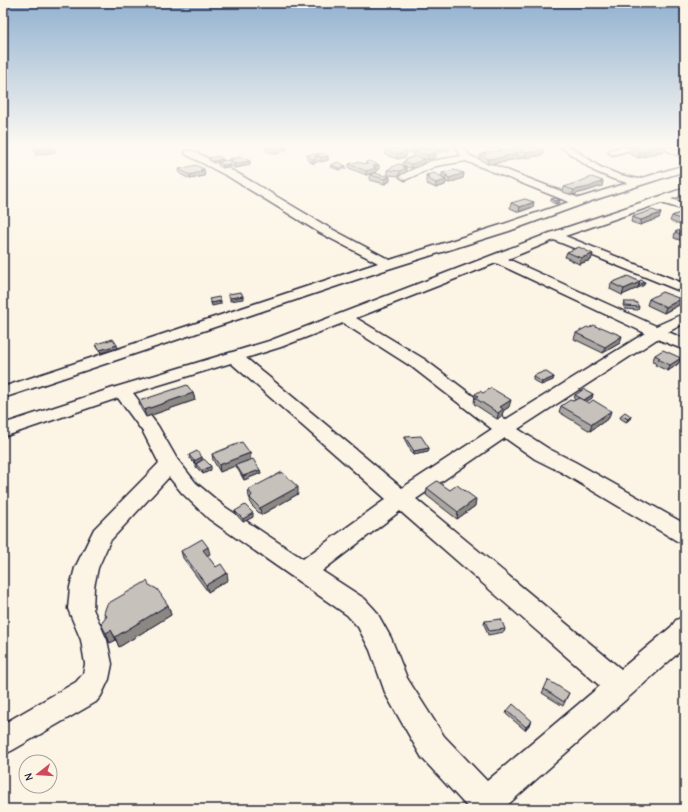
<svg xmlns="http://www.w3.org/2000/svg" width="688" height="812" viewBox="0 0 688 812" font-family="'Comic Neue',sans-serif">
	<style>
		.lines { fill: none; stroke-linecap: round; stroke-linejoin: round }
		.minor-casing { stroke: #22223b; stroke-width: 3 }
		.minor { fill: #fcf5e5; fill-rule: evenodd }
		.wall { fill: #aaa6a1; stroke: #22223b }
		.shaded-wall { fill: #8b8783; stroke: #22223b }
		.building { fill: #c6c1bb; stroke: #22223b }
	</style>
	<rect width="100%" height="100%" fill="#fcf5e5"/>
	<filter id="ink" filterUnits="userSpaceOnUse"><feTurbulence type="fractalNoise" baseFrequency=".025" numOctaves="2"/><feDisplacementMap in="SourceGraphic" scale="8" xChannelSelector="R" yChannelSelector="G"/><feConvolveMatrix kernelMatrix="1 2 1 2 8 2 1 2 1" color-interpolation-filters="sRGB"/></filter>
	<g filter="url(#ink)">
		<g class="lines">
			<g class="minor-casing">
				<g id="minor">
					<path d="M455,147H464L470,156L579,198L628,183L613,179L594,171L561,147H571L600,167L620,175L639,179L685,165V171L594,200L509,231L388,269L3,398V387L378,263L320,233L229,177L187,155L185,153L187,151H193L237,173L328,227L390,260L501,225L569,202L466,161L436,166L405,180L400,177L401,175L431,161L461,156Z"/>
					<path d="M620,147H634L632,149L613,155L608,152L610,150Z"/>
					<path d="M660,147H672L685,153V159Z"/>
					<path d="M685,188V195L671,199L685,203V210L661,203L565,236L685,284V293L554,240L508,259L656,326L685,313V323L668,332L685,339V350L657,339L518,429L549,449L575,462L685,524V544L677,541L561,472L535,459L505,438L416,499L621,669L671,627L676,620L685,616V647L503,809H469L422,758L386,695L370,650L358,627L347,615L209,519L182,493L169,477L110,541L98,568L94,587L93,609L107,640L112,664L109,679L101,696L96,702L13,750L3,755V724L76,682L83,674L85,664L81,640L68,609L70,587L75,568L94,529L159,463L143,432L118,398L3,437V424L116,387L269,341L550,233ZM496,263L645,333L505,420L424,359L356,318ZM343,323L412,367L492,429L402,488L246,358L281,347ZM231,363L386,499L303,559L225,507L196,483L177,459L158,426L133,393ZM400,511L600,686L487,781L444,736L407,678L391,638L376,611L365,599L322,571Z"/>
				</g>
			</g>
			<use href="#minor" class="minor"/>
		</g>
		<g class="wall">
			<path d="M266,147H287V150L276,154L267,151Z"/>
			<path d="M404,147H431L430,149L427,150L436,153V157L427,160L424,159V162L418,167L411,168L406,167V172L399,176L387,175V170L403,165V162L405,161V160L414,156L415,153H412L404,150Z"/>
			<path d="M432,147H447L449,148V151L438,152L432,149Z"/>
			<path d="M512,147H535L544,150L543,155L505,161V162L487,164L480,159V155H483V153L497,152L498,150L516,153L511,150Z"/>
			<path d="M629,147H666L664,151L638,158L628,153Z"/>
			<path d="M385,150L407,152L406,157L397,159L385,154Z"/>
			<path d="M316,154L328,156V160L321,162L319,160V162H315V163H312L307,160V155H316Z"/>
			<path d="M209,158L223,159V161L213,163L209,160Z"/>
			<path d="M230,159L250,161V165L235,168L230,166L223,168L218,165V162L230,161Z"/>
			<path d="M366,162L379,169L376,170V172L374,173L390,181L385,184L370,180V175L374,173L366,175L349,168V164H365Z"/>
			<path d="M331,165L346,168L339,170L331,167Z"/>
			<path d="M179,169H204L205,174H204V176L190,179L180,174Z"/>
			<path d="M442,173H464L463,178L449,183L446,182L445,185L436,188L427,184V183L426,182V175L442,176Z"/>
			<path d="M603,181L602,186L587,191L572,195L563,192L564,187Z"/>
			<path d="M551,199L560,202L556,204L551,202Z"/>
			<path d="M511,203L533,207L519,212L510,208Z"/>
			<path d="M685,211V227L670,221L672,216Z"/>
			<path d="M661,213L659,218L640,225L631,222L632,217Z"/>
			<path d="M685,228V242L674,238L675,232Z"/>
			<path d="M567,252L593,254L591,260L579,264L565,257Z"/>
			<path d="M611,283L644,285L622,295L610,289Z"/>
			<path d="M649,299L679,305L664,313L647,305Z"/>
			<path d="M624,302L639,307L638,310L625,309L623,305Z"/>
			<path d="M576,333L620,343L603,353L574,339Z"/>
			<path d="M96,344L118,348L101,353L97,347Z"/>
			<path d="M655,355L681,358L678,364L668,371L655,365L656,363L652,362Z"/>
			<path d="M533,376L554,377L553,380L541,385L533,380Z"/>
			<path d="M193,393L195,400L146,417L140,407L139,401Z"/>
			<path d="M475,394L509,407L503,411L502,416L497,419L474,404Z"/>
			<path d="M593,394L592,398L586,402L609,418L590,431L559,412L561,406L573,401L576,400L574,399L575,395Z"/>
			<path d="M621,415L631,416L630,419L626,422L620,418Z"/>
			<path d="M405,437L429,448L428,452L413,455L405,440Z"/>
			<path d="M250,453V460L260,470L261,473L244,480L237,468L236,465L220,472L213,460L212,454Z"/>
			<path d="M189,455L202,457V460L195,464L190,459Z"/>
			<path d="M196,464L211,470L203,474L196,467Z"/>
			<path d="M427,488L450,490L475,506L457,519L426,495Z"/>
			<path d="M248,490L298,494L261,515L251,505L250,499L249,497Z"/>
			<path d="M235,511L253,517L243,522L236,514Z"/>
			<path d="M181,551L210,554L207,556L216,567L228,580L208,592L183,558Z"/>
			<path d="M149,585L168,605L171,615L119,647L116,640L110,643L105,634L101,624L106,618L104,613Z"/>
			<path d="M485,621L505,629L504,632L488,635L484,624Z"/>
			<path d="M544,689L569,693L563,706L542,693Z"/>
			<path d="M507,711L530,724L525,730L506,714Z"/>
		</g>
		<g class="shaded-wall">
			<path d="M284,147H287V150L276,154L275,150Z"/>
			<path d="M420,147H431L430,149L412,153V149Z"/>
			<path d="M491,147H500L490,149Z"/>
			<path d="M657,147H666L664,151L638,158L640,152Z"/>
			<path d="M54,148L55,152L36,155L35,150Z"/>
			<path d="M449,148V151L438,152V150Z"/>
			<path d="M544,150L543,155L505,161V162L487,164L488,159L518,154L525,156L526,153Z"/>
			<path d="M407,152L406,157L397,159V154Z"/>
			<path d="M436,153V157L427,160L428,155Z"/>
			<path d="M328,156V160L321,162V157Z"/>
			<path d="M315,158V163H312V159Z"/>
			<path d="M424,158V162L418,167L411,168V164Z"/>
			<path d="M223,159V161L213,163V161Z"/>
			<path d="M244,161H250V165L235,168L234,164Z"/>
			<path d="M230,164V166L223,168V165Z"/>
			<path d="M379,165V169L376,170V172L366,175V171L373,166Z"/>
			<path d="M346,166V168L339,170V168Z"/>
			<path d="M406,166V172L399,176L400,171L403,167Z"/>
			<path d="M204,169L205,174H204V176L190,179V175L200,170Z"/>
			<path d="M464,173L463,178L449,183V178Z"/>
			<path d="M390,177V181L385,184V179Z"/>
			<path d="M442,178H445V180H446L445,185L436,188V183Z"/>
			<path d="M603,181L602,186L587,191L572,195L574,190Z"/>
			<path d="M560,200V202L556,204V201Z"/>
			<path d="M534,202L533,207L519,212L520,207Z"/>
			<path d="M661,213L659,218L640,225L641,220Z"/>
			<path d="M593,254L591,260L579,264L581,258Z"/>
			<path d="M640,282L638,288L622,295L624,289Z"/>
			<path d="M645,282L644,285L638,288L639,285Z"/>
			<path d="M243,296V299L230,301V298Z"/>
			<path d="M681,299L679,305L664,313L666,307Z"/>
			<path d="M221,301V304L212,306L211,303Z"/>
			<path d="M622,336L620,343L603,353L605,347Z"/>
			<path d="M117,345L118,348L101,353L100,350Z"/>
			<path d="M681,358L678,364L668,371L670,365Z"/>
			<path d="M554,377L553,380L541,385L542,382Z"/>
			<path d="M193,393L195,400L146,417L144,410Z"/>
			<path d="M593,394L592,398L583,404L584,401Z"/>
			<path d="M511,400L509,407L503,411L502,416L497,419L500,407Z"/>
			<path d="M611,411L609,418L590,431L592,424Z"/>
			<path d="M631,416L630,419L626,422L628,419Z"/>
			<path d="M429,448L428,452L413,455L414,451Z"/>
			<path d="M250,453V460L220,472L219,465Z"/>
			<path d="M202,457V460L195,464L194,461Z"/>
			<path d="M211,466V470L203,474L202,471Z"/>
			<path d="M260,470L261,473L244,480L243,476Z"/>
			<path d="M298,487V494L261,515L260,508Z"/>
			<path d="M476,499L475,506L457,519L458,512Z"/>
			<path d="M253,513V517L243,522V519Z"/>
			<path d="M208,547L210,554L205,557L203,550Z"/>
			<path d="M227,573L228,580L208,592L206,585Z"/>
			<path d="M168,605L171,615L119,647L115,637Z"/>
			<path d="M111,630L116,640L110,643L106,633Z"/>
			<path d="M532,721L530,724L525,730L526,727Z"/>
		</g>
		<g class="building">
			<path d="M33,147H53L54,148L35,150Z"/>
			<path d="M266,147H284L275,150Z"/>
			<path d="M408,147H420L412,149Z"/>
			<path d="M433,147H447L449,148L438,150Z"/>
			<path d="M515,147H535L544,150L526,153Z"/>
			<path d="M631,147H657L640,152Z"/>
			<path d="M397,149L407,152L397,154L385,150Z"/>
			<path d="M424,149L436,153L428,155L415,152Z"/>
			<path d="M509,149L518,154L504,156L506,157L488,159L480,155L486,154L483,153L495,151L501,152L498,150Z"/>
			<path d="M520,152L526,155L518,157V154L515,153Z"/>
			<path d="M322,153L328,156L321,157L316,154Z"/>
			<path d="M314,154L319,157H314L315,158L312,159L307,155Z"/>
			<path d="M219,156L223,159L213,161L209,158Z"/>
			<path d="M416,156L424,158L418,162L411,164L403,162L407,160H405Z"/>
			<path d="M242,157L250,161L234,164L230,161H233L230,159Z"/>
			<path d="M228,160L230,161V164L223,165L218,162Z"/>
			<path d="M370,161L379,165L373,166L376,168L366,171L349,164L357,162L366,164H368L366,162Z"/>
			<path d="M338,162L346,166L339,168L331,165Z"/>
			<path d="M398,164L406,166L403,167L406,168L400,171L387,170Z"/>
			<path d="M196,165L204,169L200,170L203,171L190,175L179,169Z"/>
			<path d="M454,170L464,173L449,178L445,176H448L442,173Z"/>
			<path d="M374,173L390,177L385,179L370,175Z"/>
			<path d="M434,173L445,178H442L446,180L436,183L428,179H429L426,177L429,176L426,175Z"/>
			<path d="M592,177L603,181L589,187L574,190L564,187Z"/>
			<path d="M555,198L560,200L556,201L551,199Z"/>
			<path d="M525,199L534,202L520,207L511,203Z"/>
			<path d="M652,210L661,213L641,220L632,217Z"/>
			<path d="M685,211V221L672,216Z"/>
			<path d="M685,228V236L675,232Z"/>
			<path d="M579,247L593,254L581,258L567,252Z"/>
			<path d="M628,276L640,282L624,289L611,283Z"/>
			<path d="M641,280L645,282L639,285L640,282L639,281Z"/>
			<path d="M241,292L243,296L230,298L228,294Z"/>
			<path d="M662,292L681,299L666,307L649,299Z"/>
			<path d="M219,297L221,301L211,303L209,299Z"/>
			<path d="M624,302H636L639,307L626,306Z"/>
			<path d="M594,325L599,328L601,327L622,336L605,347L576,333L587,327L589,328Z"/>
			<path d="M113,339L117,345L100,350L96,344Z"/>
			<path d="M663,350L681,358L670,365L658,359L660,358L655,355Z"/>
			<path d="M545,371L554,377L542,382L533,376Z"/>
			<path d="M187,385L193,393L144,410L139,401Z"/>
			<path d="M491,388L511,400L500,407L503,409L498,413L475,398L478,396L475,394L480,391L483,393Z"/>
			<path d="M584,389L593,394L584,400L575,395Z"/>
			<path d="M579,398L589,403L593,400L611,411L592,424L561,406L570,400L573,401Z"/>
			<path d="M625,412L631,416L628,419L621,415Z"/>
			<path d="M421,436L429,448L414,451L405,437Z"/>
			<path d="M242,442L250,453L219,465L212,454Z"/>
			<path d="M197,451L202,457L194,461L189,455Z"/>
			<path d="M204,459L211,466L202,471L196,464Z"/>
			<path d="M253,459L260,470L243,476L236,465Z"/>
			<path d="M282,472L298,487L260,508L250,498L252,495L248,490Z"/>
			<path d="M437,481L450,490L457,485L476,499L458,512L427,488Z"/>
			<path d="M245,505L253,513L243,519L235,511Z"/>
			<path d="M202,539L208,547L203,550L216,567L221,564L227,573L206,585L181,551Z"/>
			<path d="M147,581L149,585L157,589L168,605L115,637L111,630L106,633L101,624L107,616L104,613L107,604Z"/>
			<path d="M501,619L505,629L489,631L485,621Z"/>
			<path d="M548,680L569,693L564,702L544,689Z"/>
			<path d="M513,704L532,721L526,727L507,711Z"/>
		</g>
	</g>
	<linearGradient id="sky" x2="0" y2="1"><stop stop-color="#92b1d0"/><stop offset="0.56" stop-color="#fefaf3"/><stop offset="1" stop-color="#fefaf3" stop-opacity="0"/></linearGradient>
	<rect width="688" height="261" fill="url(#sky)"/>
	<rect width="688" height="812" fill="none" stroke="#fcf5e5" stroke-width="16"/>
	<rect x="8" y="8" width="672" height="796" fill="none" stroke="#22223b" stroke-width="1.5" filter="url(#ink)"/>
	<g transform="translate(38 774) rotate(253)"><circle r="19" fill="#fcf5e5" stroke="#a5a1a1"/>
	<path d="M0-3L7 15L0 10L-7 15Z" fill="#d1495b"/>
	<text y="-6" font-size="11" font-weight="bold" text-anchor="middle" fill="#22223b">N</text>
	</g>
</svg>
